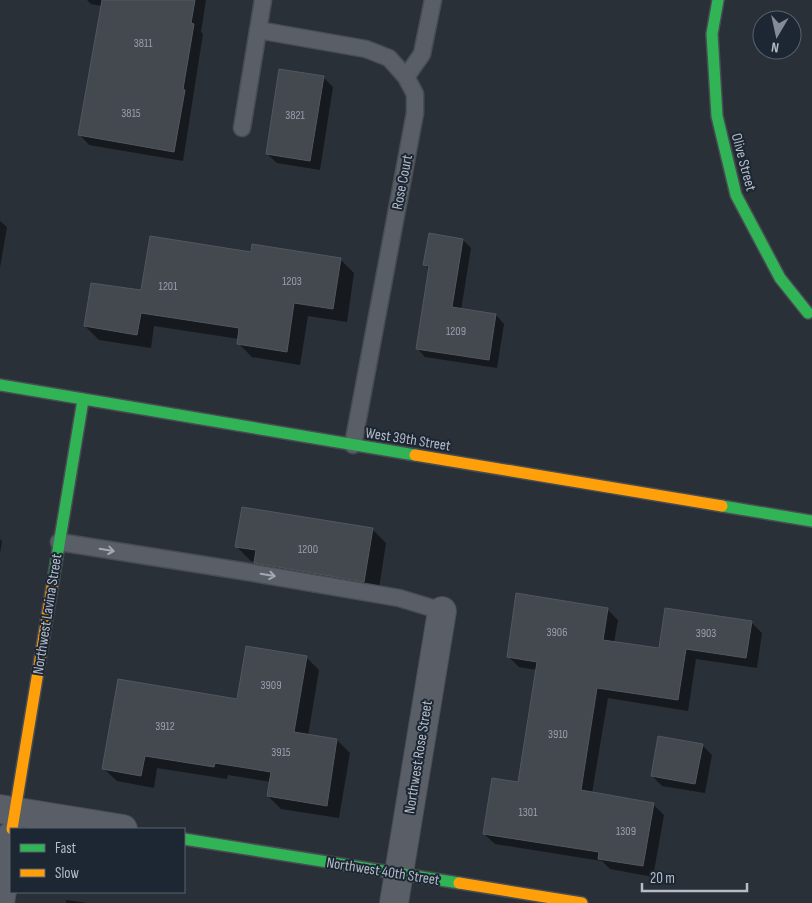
<svg xmlns="http://www.w3.org/2000/svg" width="812" height="903" viewBox="0 0 812 903" font-family="'Sofia Sans Condensed',sans-serif">
	<style>
		.shadow { fill: #0007 }
		.building { fill: #444950; stroke: #52575f }
		.lines { fill: none; stroke-linecap: round; stroke-linejoin: round }
		.lane-casing { stroke: #484c53; stroke-width: 19 }
		.street-casing { stroke: #484c53; stroke-width: 30 }
		.fast-casing { stroke: #484c53; stroke-width: 14 }
		.slow-casing { stroke: #484c53; stroke-width: 14 }
		.lane { stroke: #5a5e66; stroke-width: 16 }
		.street { stroke: #5a5e66; stroke-width: 28 }
		.fast { stroke: #30b455; stroke-width: 11 }
		.slow { stroke: #ff9f0a; stroke-width: 11 }
		.oneway { stroke: #a2a9b5 }
		.labels { text-anchor: middle; stroke-width: 4; stroke-linejoin: round; paint-order: stroke }
		.number-label { font-size: 12px; fill: #989fab }
		.street-label { font-size: 15px; fill: #b4bcc9; stroke: #1d2633 }
	</style>
	<rect width="100%" height="100%" fill="#2a3038"/>
	<g class="shadow">
		<path d="M87,0H206L201,32L203,34L183,161L89,145L80,135L102,6L91,4Z"/>
		<path d="M323,77L333,87L320,170L277,163L267,154Z"/>
		<path d="M0,221L7,227L0,268Z"/>
		<path d="M463,240L471,248L461,310L496,315L504,324L497,368L425,357L417,348L430,270L425,265Z"/>
		<path d="M252,253L341,260L354,273L347,322L308,316L300,365L252,357L238,343L239,339L154,326L151,348L99,340L85,326L142,292Z"/>
		<path d="M372,529L386,543L378,595L269,576L256,561H251L237,547Z"/>
		<path d="M0,539L2,541L0,554Z"/>
		<path d="M607,609L618,620L614,643L660,650L751,622L762,633L757,668L696,659L688,711L608,698L592,793L653,804L664,815L653,877L610,869L602,861L495,844L484,834L519,783L537,670L519,667L508,656Z"/>
		<path d="M306,657L319,670L308,736L337,740L350,753L339,818L281,809L268,796L271,782L228,775L227,779L157,768L154,788L117,781L104,769L238,701Z"/>
		<path d="M702,745L712,755L705,793L662,786L652,776Z"/>
		<path d="M66,900L88,903H66Z"/>
	</g>
	<g class="building">
		<path d="M102,0H195L191,23L194,24L183,89L185,90L174,152L78,135Z"/>
		<path d="M279,69L324,76L310,161L266,154Z"/>
		<path d="M429,233L463,239L452,307L496,314L489,360L416,349L429,266L423,265Z"/>
		<path d="M150,236L251,252L252,244L341,258L333,309L294,303L287,352L237,344L239,328L141,313L137,335L84,326L91,283L141,290Z"/>
		<path d="M242,507L373,528L364,582L254,563L256,550L235,547Z"/>
		<path d="M516,593L608,608L603,640L659,648L665,608L752,621L746,658L686,649L678,700L597,688L581,790L654,803L643,866L598,859L599,852L483,834L492,778L518,782L537,662L507,657Z"/>
		<path d="M246,646L307,656L294,732L337,739L327,806L267,796L271,772L215,763L214,767L145,756L141,776L102,769L118,679L237,699Z"/>
		<path d="M658,736L703,744L695,784L651,776Z"/>
	</g>
	<g class="lines">
		<g class="lane-casing">
			<g id="lane">
				<path d="M258,30L366,49L389,58L406,77L415,94V113L353,445"/>
				<path d="M406,77L422,54L433,0"/>
				<path d="M242,128L263,0"/>
				<path d="M59,542L242,571L399,598L442,611"/>
			</g>
		</g>
		<g class="street-casing">
			<g id="street">
				<path d="M0,809L123,829"/>
				<path d="M0,903L11,836"/>
				<path d="M394,903L442,611"/>
			</g>
		</g>
		<g class="fast-casing">
			<g id="fast">
				<path d="M718,0L712,34L717,116L736,195L780,278L808,313"/>
				<path d="M0,385L415,455"/>
				<path d="M722,506L812,521"/>
				<path d="M53,581L83,400"/>
				<path d="M184,839L459,883"/>
			</g>
		</g>
		<g class="slow-casing">
			<g id="slow">
				<path d="M415,455L722,506"/>
				<path d="M12,829L53,581"/>
				<path d="M459,883L582,903"/>
			</g>
		</g>
		<use href="#lane" class="lane"/>
		<use href="#street" class="street"/>
		<use href="#fast" class="fast"/>
		<use href="#slow" class="slow"/>
	</g>
	<defs><path id="oneway-shaft" d="M-6 0H5M1.5-3L5.5 0L1.5 3" fill="none" stroke-width="1.6" stroke-linecap="round" stroke-linejoin="round" transform="scale(1.25)"/></defs>
	<g class="oneway">
		<use href="#oneway-shaft" transform="translate(107 550) rotate(9)"/>
		<use href="#oneway-shaft" transform="translate(268 575) rotate(10)"/>
	</g>
	<g class="labels">
		<g class="number-label">
			<text x="143" y="47">3811</text>
			<text x="131" y="117">3815</text>
			<text x="295" y="119">3821</text>
			<text x="292" y="285">1203</text>
			<text x="168" y="290">1201</text>
			<text x="456" y="335">1209</text>
			<text x="308" y="553">1200</text>
			<text x="557" y="636">3906</text>
			<text x="706" y="637">3903</text>
			<text x="271" y="689">3909</text>
			<text x="165" y="730">3912</text>
			<text x="558" y="738">3910</text>
			<text x="281" y="756">3915</text>
			<text x="528" y="816">1301</text>
			<text x="626" y="835">1309</text>
		</g>
		<g class="street-label">
			<text transform="translate(744 162) rotate(75)" y="5">Olive Street</text>
			<text transform="translate(402 182) rotate(-79)" y="5">Rose Court</text>
			<text transform="translate(408 439) rotate(9)" y="5">West 39th Street</text>
			<text transform="translate(47 614) rotate(-81)" y="5">Northwest Lavina Street</text>
			<text transform="translate(418 757) rotate(-81)" y="5">Northwest Rose Street</text>
			<text transform="translate(383 871) rotate(9)" y="5">Northwest 40th Street</text>
		</g>
	</g>
	<rect x="10" y="828" width="175" height="65" fill="#1d2633" stroke="#59626f"/>
	<rect x="20" y="844" width="25" height="8" fill="#30b455" stroke="#59626f"/>
	<text x="55" y="853" font-size="15" fill="#b4bcc9">Fast</text>
	<rect x="20" y="869" width="25" height="8" fill="#ff9f0a" stroke="#59626f"/>
	<text x="55" y="878" font-size="15" fill="#b4bcc9">Slow</text>
	<g transform="translate(777 35) rotate(189)"><circle r="24" fill="#1d2633" stroke="#59626f"/>
	<path d="M0-4L9 19L0 12L-9 19Z" fill="#848b96"/>
	<text y="-8" font-size="14" font-weight="bold" text-anchor="middle" fill="#b4bcc9">N</text>
	</g>
	<path d="M642 883v8h105v-8" fill="none" stroke="#b4bcc9" stroke-width="2.5"/>
	<text x="650" y="883" font-size="15" fill="#b4bcc9" stroke="#1d2633" stroke-width="4" paint-order="stroke">20 m</text>
</svg>
